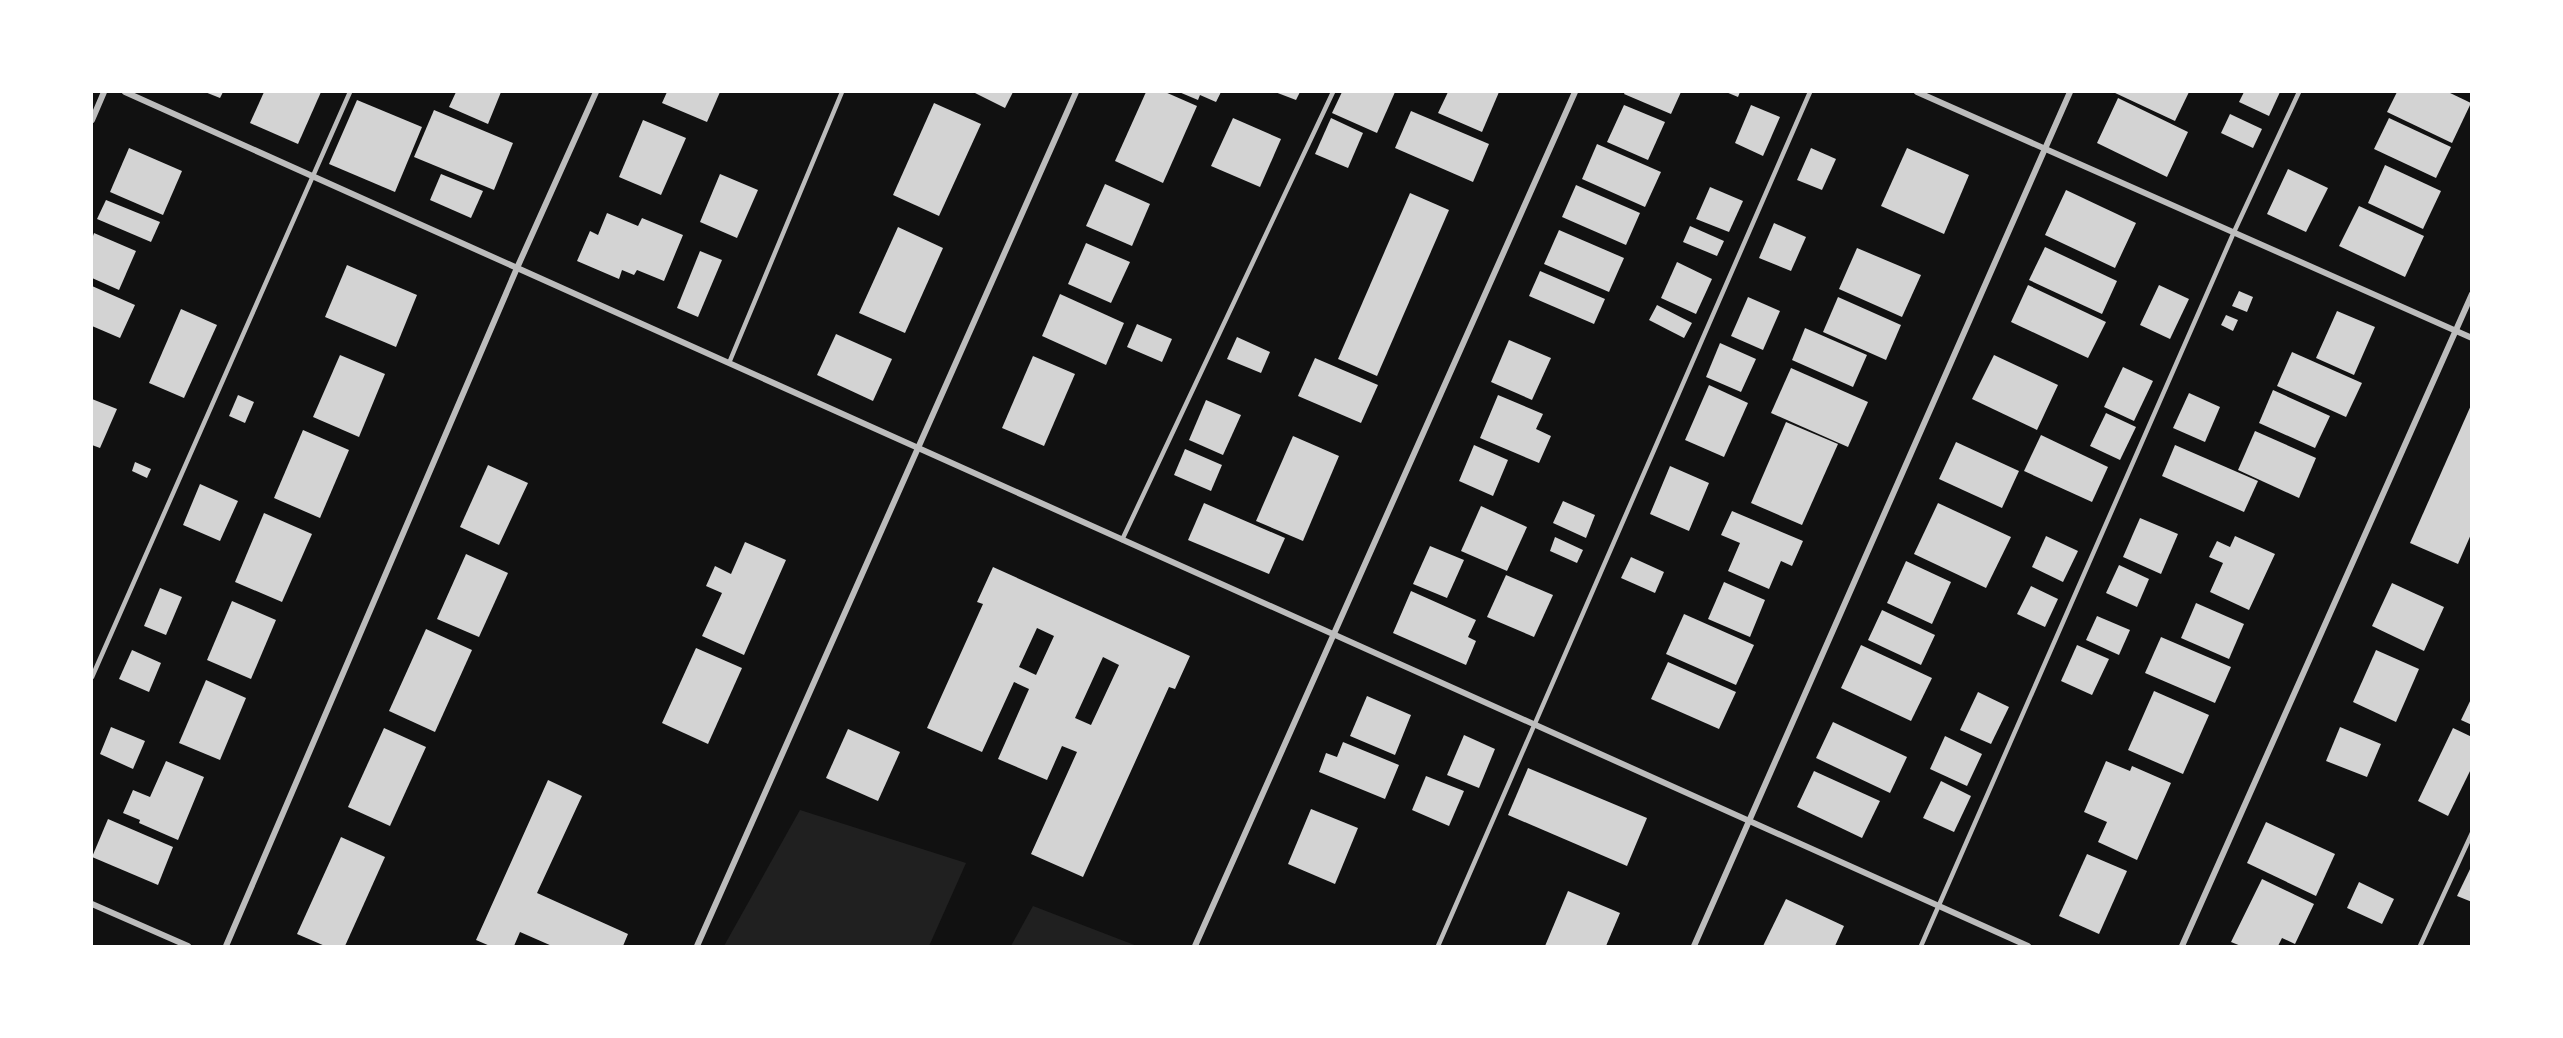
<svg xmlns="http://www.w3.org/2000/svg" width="2563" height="1038" viewBox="0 0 2563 1038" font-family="Raleway,sans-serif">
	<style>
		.green { fill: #202020 }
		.building { fill: #d3d3d3; fill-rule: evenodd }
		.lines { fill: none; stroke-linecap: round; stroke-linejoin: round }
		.service { stroke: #bcbcbc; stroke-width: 4.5 }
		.minor { stroke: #bcbcbc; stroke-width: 6 }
	</style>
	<rect width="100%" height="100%" fill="#111"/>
	<g class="green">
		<path d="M800,810L966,863L929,946H724Z"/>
		<path d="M1033,906L1137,946H1011Z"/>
	</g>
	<g class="building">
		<path d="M205,92H223L220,98Z"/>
		<path d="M264,92H321L298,144L250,123Z"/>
		<path d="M456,92H501L488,124L449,107Z"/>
		<path d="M667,92H720L707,122L662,103Z"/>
		<path d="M973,92H1013L1005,108Z"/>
		<path d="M1146,92H1165L1197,106L1163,183L1115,161Z"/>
		<path d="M1179,92H1221L1216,102L1200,95L1198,100Z"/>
		<path d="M1275,92H1300L1296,100Z"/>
		<path d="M1342,92H1395L1377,133L1332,113Z"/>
		<path d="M1448,92H1499L1482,132L1438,113Z"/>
		<path d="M1625,92H1681L1671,114L1624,94Z"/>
		<path d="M1726,92H1740L1738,97Z"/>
		<path d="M2113,92H2189L2175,121Z"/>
		<path d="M2244,92H2280L2269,116L2239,102Z"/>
		<path d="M2397,92H2448L2471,103L2452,143L2387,112Z"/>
		<path d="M2118,98L2188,132L2167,177L2097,143Z"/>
		<path d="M357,100L422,127L395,192L329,164Z"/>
		<path d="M934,103L981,124L939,216L893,195Z"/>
		<path d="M1624,105L1665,122L1648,160L1607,142Z"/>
		<path d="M1751,105L1780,117L1763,156L1735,143Z"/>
		<path d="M434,110L513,143L494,190L414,157Z"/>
		<path d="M1411,111L1489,144L1473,182L1395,148Z"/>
		<path d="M2230,114L2262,129L2253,148L2221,133Z"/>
		<path d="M1233,118L1281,139L1260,187L1211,166Z"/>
		<path d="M1331,118L1363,133L1348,168L1315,154Z"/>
		<path d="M2389,118L2451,147L2436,178L2374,149Z"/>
		<path d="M643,120L686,138L661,195L619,177Z"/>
		<path d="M1597,144L1661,172L1645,207L1582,179Z"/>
		<path d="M129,148L182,171L163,215L110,192Z"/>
		<path d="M1811,148L1836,159L1822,190L1797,180Z"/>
		<path d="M1907,148L1969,175L1944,234L1881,206Z"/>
		<path d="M2385,165L2441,191L2423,229L2368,203Z"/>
		<path d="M2288,169L2328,188L2306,232L2267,214Z"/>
		<path d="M441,174L483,191L471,218L430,200Z"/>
		<path d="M720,174L758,190L737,238L700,222Z"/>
		<path d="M1105,184L1150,204L1132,246L1086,226Z"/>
		<path d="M1576,185L1640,213L1626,245L1562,217Z"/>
		<path d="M1710,187L1743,201L1729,232L1696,219Z"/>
		<path d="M2066,190L2136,223L2115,268L2045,235Z"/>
		<path d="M1410,193L1449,210L1377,376L1338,359Z"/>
		<path d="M106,200L160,222L151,242L97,219Z"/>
		<path d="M2359,206L2424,236L2405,277L2339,246Z"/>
		<path d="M607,213L638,226L642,218L683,235L664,281L637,270L634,275L622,270L619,279L577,261L590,231L598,235Z"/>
		<path d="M1774,223L1806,237L1791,271L1759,258Z"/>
		<path d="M1690,226L1724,241L1717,256L1683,242Z"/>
		<path d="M898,227L943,248L905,333L859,313Z"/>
		<path d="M1559,230L1624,258L1609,292L1544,264Z"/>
		<path d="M94,233L136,251L119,290L92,278V239Z"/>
		<path d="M1086,243L1130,262L1111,303L1068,284Z"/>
		<path d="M2045,247L2117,281L2102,314L2029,280Z"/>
		<path d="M1857,248L1921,275L1902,317L1839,289Z"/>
		<path d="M700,251L722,260L698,317L677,308Z"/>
		<path d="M1677,262L1712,279L1696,314L1661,298Z"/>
		<path d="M347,265L417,295L396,347L325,317Z"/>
		<path d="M1540,271L1605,299L1594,324L1529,296Z"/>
		<path d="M2028,285L2106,322L2088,358L2011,322Z"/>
		<path d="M2159,285L2189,299L2170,339L2140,325Z"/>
		<path d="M92,286L135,305L120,338L92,326Z"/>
		<path d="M2239,291L2253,297L2247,312L2232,306Z"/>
		<path d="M1060,294L1124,323L1106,365L1042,336Z"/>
		<path d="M1748,297L1780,311L1763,350L1731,336Z"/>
		<path d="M1838,297L1901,325L1886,360L1823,332Z"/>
		<path d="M1657,305L1692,323L1684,338L1649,320Z"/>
		<path d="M181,309L217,325L184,398L149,383Z"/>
		<path d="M2337,311L2375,327L2354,375L2316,358Z"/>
		<path d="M2226,315L2238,320L2233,331L2221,325Z"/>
		<path d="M1137,324L1172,339L1162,362L1127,347Z"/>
		<path d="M1805,328L1867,355L1853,387L1792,360Z"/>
		<path d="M836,334L892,359L873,401L817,375Z"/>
		<path d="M1237,337L1270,352L1261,373L1227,359Z"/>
		<path d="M1509,340L1551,358L1532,400L1491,382Z"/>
		<path d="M1720,343L1756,359L1741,392L1706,377Z"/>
		<path d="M2292,352L2362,383L2346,417L2277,386Z"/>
		<path d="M340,355L385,374L359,437L313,417Z"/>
		<path d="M1994,355L2058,385L2037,430L1972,399Z"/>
		<path d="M1033,356L1075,374L1044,446L1002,428Z"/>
		<path d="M1315,358L1378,385L1361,423L1298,396Z"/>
		<path d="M2123,367L2153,381L2134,421L2104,407Z"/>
		<path d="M1791,368L1868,402L1848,447L1771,413Z"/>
		<path d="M1709,385L1748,403L1724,457L1685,440Z"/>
		<path d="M2273,390L2330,416L2315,448L2259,423Z"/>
		<path d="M2189,393L2220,407L2205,442L2173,428Z"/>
		<path d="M238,395L254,402L245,423L229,416Z"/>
		<path d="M1498,395L1543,414L1536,429L1551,436L1539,463L1480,438Z"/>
		<path d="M92,399L117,409L100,448L92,445Z"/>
		<path d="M1206,400L1241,415L1223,455L1189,440Z"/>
		<path d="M2472,403V532L2458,564L2410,543Z"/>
		<path d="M2106,413L2136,427L2120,460L2090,446Z"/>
		<path d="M1786,422L1838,444L1802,525L1751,503Z"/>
		<path d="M303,430L349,450L320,518L274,498Z"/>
		<path d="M2255,431L2316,458L2299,498L2238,470Z"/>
		<path d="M2041,435L2108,467L2092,502L2024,471Z"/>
		<path d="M1293,436L1339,456L1303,541L1256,521Z"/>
		<path d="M1956,442L2019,471L2002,508L1939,479Z"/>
		<path d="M1474,445L1508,460L1493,496L1459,481Z"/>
		<path d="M2175,445L2258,481L2244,512L2162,476Z"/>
		<path d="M1185,449L1222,465L1211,491L1174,475Z"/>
		<path d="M135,462L151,469L147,478L132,471Z"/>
		<path d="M488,465L528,483L499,545L460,527Z"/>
		<path d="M1670,466L1709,483L1689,531L1650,514Z"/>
		<path d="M200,484L238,501L220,541L183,525Z"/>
		<path d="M1563,501L1595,515L1586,538L1553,523Z"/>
		<path d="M1204,503L1285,538L1269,574L1188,540Z"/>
		<path d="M1938,503L2011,537L1986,588L1914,554Z"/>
		<path d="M1481,506L1527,527L1507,571L1461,551Z"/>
		<path d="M1732,511L1803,541L1792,566L1781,561L1769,589L1728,571L1740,543L1721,535Z"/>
		<path d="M264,513L312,534L282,602L235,582Z"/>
		<path d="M2140,518L2178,534L2161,574L2123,557Z"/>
		<path d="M2046,536L2078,551L2063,582L2032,567Z"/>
		<path d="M2235,536L2275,554L2249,610L2210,592L2223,563L2209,557L2217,541L2230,547Z"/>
		<path d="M1555,537L1583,550L1577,563L1550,551Z"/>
		<path d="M745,542L786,560L744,655L702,636L722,593L706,586L715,566L731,574Z"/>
		<path d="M1430,546L1464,560L1447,598L1413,584Z"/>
		<path d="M466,554L508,573L479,637L437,619Z"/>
		<path d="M1631,557L1664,572L1655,593L1621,578Z"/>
		<path d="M1906,561L1951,582L1932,624L1887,603Z"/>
		<path d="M2119,565L2149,579L2137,607L2106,593Z"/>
		<path d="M993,567L1190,656L1175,689L1169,687L1083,877L1031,854L1077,752L1062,746L1047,780L998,759L1029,689L1014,682L982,752L927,728L983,604L977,602ZM1037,628L1054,636L1036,675L1019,667ZM1103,657L1119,665L1091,725L1075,718Z"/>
		<path d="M1506,575L1553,595L1534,637L1487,617Z"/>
		<path d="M1724,582L1765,600L1750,637L1708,619Z"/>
		<path d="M2392,583L2444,607L2424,651L2372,626Z"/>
		<path d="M2031,586L2058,599L2045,627L2017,614Z"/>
		<path d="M160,588L182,597L166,635L144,626Z"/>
		<path d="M1411,591L1476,620L1468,637L1476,641L1466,665L1393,633Z"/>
		<path d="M232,601L276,620L251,679L207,660Z"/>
		<path d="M2196,603L2244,624L2229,659L2181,638Z"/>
		<path d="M1882,610L1935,635L1921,665L1868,640Z"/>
		<path d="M1684,614L1754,645L1736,685L1666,654Z"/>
		<path d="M2097,616L2130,630L2119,655L2086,640Z"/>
		<path d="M426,629L472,650L435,732L389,711Z"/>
		<path d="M2161,637L2231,667L2215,703L2145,673Z"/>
		<path d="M1861,645L1932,678L1911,721L1841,688Z"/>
		<path d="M2077,645L2109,659L2092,695L2061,681Z"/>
		<path d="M696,648L742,668L708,744L662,723Z"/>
		<path d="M132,650L161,663L149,692L119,679Z"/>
		<path d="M2376,650L2419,669L2396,722L2353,702Z"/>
		<path d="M1668,662L1736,692L1719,729L1651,699Z"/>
		<path d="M206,680L246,698L220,760L179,743Z"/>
		<path d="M2154,691L2209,715L2183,774L2128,750Z"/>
		<path d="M1978,692L2009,707L1991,744L1960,730Z"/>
		<path d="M1367,696L1411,715L1395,755L1350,736Z"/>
		<path d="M2472,697V725L2461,720Z"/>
		<path d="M1833,722L1907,757L1890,793L1816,758Z"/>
		<path d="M111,727L145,741L133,769L100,754Z"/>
		<path d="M2340,727L2381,744L2367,777L2326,761Z"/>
		<path d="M384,728L426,747L390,826L348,807Z"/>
		<path d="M2453,728L2472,737V767L2448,816L2418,801Z"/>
		<path d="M848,729L900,752L878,801L826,778Z"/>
		<path d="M1464,735L1495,749L1479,788L1447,775Z"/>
		<path d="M1945,736L1982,754L1967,786L1930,769Z"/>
		<path d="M1343,742L1399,765L1385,799L1319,772L1326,753L1337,757Z"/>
		<path d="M166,761L204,777L178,840L139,823L140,820L123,813L133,790L150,797Z"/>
		<path d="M2106,761L2130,771L2132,766L2171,783L2137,860L2098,842L2107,822L2084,812Z"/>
		<path d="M1528,768L1647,818L1627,866L1508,815Z"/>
		<path d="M1814,771L1880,801L1862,838L1797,807Z"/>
		<path d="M1426,776L1464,791L1449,826L1412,810Z"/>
		<path d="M548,780L582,796L537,893L628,934L623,946H552L520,932L514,946H490L476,940Z"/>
		<path d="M1941,781L1971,796L1954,832L1923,818Z"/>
		<path d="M1311,809L1358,828L1335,884L1288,864Z"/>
		<path d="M108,819L173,847L158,885L92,857Z"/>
		<path d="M2266,822L2335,854L2316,896L2247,863Z"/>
		<path d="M341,837L385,857L345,946H325L297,934Z"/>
		<path d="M2087,854L2127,871L2099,934L2059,916Z"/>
		<path d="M2472,865V902L2457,896Z"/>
		<path d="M2262,879L2314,904L2295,944L2282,938L2278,946H2241L2231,942Z"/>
		<path d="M2359,882L2394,899L2382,924L2347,908Z"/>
		<path d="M1568,891L1620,913L1606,946H1545Z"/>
		<path d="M1786,899L1844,926L1835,946H1763Z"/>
	</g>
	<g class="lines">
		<g class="service">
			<path d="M729,363L842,92"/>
			<path d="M1122,540L1333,92"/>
			<path d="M92,677L350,92"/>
			<path d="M1438,946L1810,92"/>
			<path d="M1921,946L2234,232L2299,92"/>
			<path d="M2420,946L2472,833"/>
		</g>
		<g class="minor">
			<path d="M125,92L2028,946"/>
			<path d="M1917,92L2472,338"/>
			<path d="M92,120L104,92"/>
			<path d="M92,904L188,946"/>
			<path d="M226,946L517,268L596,92"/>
			<path d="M697,946L1076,92"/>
			<path d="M1195,946L1575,92"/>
			<path d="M1694,946L2070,92"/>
			<path d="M2182,946L2472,294"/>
		</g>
	</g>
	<rect width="2563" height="1038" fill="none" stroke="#ffffff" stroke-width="186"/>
</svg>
